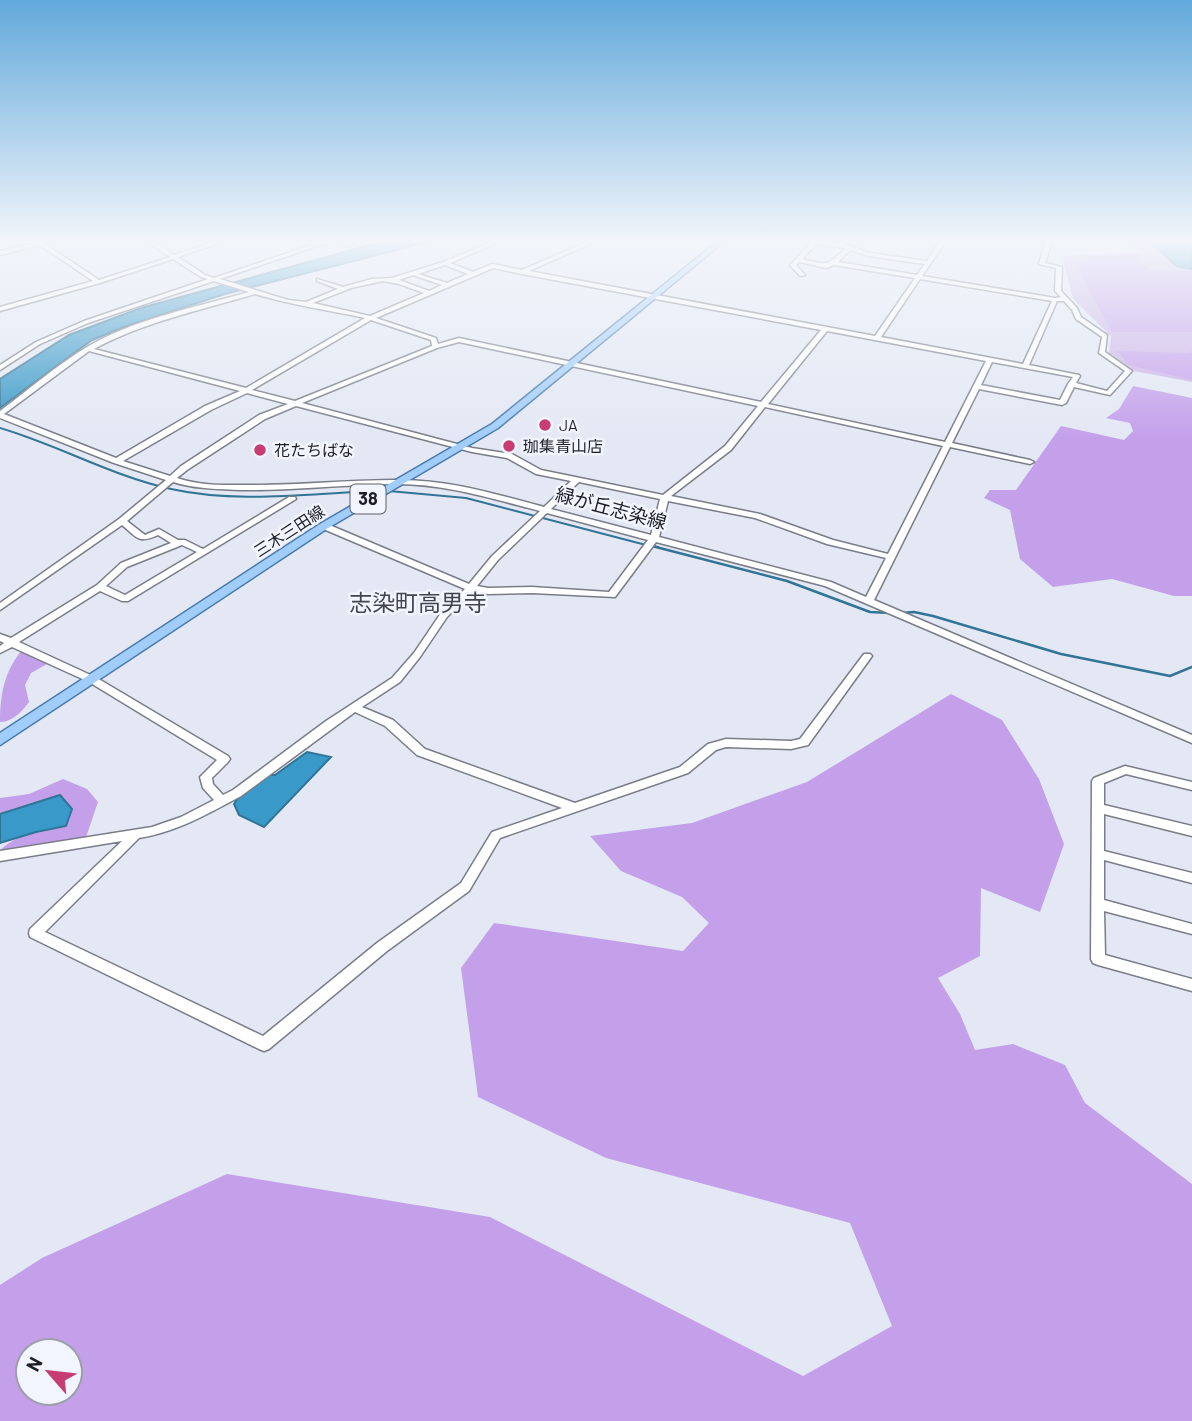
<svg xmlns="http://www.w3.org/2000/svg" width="1192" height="1421" viewBox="0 0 1192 1421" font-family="Barlow,'Noto Sans JP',sans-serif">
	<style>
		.green { fill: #ccb3e7 }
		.forest { fill: #c4a0eb; fill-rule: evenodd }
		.water { fill: #3999c8; stroke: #317496; stroke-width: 2 }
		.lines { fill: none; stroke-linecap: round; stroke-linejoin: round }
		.stream-far1 { stroke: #317496; stroke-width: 2 }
		.stream { stroke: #317496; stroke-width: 2.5 }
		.minor-casing { stroke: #797d87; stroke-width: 3 }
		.major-casing { stroke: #4a7aad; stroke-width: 3 }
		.minor { fill: #fff; fill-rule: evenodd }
		.major { fill: #a1cdfb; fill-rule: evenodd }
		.poi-dot { fill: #c73c72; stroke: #f2f5ff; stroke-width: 2.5 }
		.labels { text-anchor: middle; stroke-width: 5; stroke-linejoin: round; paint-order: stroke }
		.far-poi-label { font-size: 16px; fill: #1d1f23; stroke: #f2f5ff; text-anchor: start }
		.far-street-label { font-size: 16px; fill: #1d1f23; stroke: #f2f5ff }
		.shield { fill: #f2f5ff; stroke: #5d5f65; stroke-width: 2 }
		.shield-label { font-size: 18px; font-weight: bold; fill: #1d1f23 }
		.street-label { font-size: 19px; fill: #1d1f23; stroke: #f2f5ff }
		.quarter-label { font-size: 23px; fill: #41454e; stroke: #f2f5ff }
	</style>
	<rect width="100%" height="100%" fill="#e3e8f4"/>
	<path class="green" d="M1125,240H1192V382L1134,371L1109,353L1111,336L1073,299L1062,256L1141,252Z"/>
	<g class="forest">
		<path d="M1139,254L1148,270L1192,271V332H1112L1071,257Z"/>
		<path d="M1192,350V380L1128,365L1118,351L1190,353Z"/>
		<path d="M1133,386L1192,398V596H1174L1112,579L1053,587L1020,559L1010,510L984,498L990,490H1016L1061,426L1124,440L1133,431L1130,423L1106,418L1119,409Z"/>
		<path d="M21,651L47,664L31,673L25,685L29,702C22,712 12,722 0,722C0,695 4,673 21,651Z"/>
		<path d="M951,694L1002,720L1039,779L1064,844L1040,912L981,888L980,956L938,978L960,1014L975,1050L1013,1044L1065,1065L1085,1103L1192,1184V1421H0V1285L42,1258L227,1174L490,1217L803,1376L892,1326L850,1223L606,1158L478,1097L461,968L494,923L683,951L709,923L682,897L621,871L590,836L692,823L807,782ZM28,1351H70V1393H28Z"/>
		<path d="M63,779L87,789L98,802L85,840L0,851C14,834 45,830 66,826L12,811L0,814V798L29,794Z"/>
	</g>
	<g class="water">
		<path d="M388,240H436L225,294L124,327L92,340L0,408V379L69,335L141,308Z"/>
		<path d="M1147,240H1192V269L1177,266Z"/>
		<path d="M307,752L331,757L264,827L239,815L234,804L237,799L266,775H275Z"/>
		<path d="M60,795L72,809L66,826L36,832L0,843V814Z"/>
	</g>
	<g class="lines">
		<g class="stream-far1">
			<path d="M0,428C58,445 112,476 171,489C239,504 310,493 379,491"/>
			<path d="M389,491L466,498L646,545"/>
			<path d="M652,546L658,547"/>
		</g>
		<g class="stream">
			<path d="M652,546L787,581L870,612L891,613"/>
			<path d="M901,613L914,612L933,616L1061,654L1170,676L1192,667"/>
		</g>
		<g class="minor-casing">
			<g id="minor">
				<path d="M47,240H57L45,244L99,280L170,257L145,240H152L174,255L219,240H228L178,257L205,275L214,278L326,240H342L352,244L350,247L335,240L220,279L288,300L306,302L338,289L317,281V279L343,287L372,279L392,278L443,262L496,240H504L450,263L473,272L492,264L522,270L591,240H599L529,271L875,336L915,278L834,265L826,268L799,262L796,265L805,275L800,276L790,265L811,243L794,240H818L842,243L869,253L927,261L941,240H947L922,276L1055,298L1061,297L1055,291L1056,268L1039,264L1046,240H1052L1045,263L1062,267L1061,291L1077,308L1081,317L1107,335L1105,352L1132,371L1110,395L1074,387L1066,403L1062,405L979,389L952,443L1030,460L1034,462L1030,464L950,447L874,600L1192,735V743L825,586L656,542L615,597L532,593L488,594L473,591L447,617L420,657L400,682L362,707L393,720L425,749L575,803L680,767L708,744L726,739L791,741L800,739L864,654H870L872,656L808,745L791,749L726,747L716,750L688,773L500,838L469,891L387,951L269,1049L264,1051L259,1049L30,937L29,933L30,929L122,841L0,861V851L152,827L181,817L214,800L203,788L200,777L217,760L89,682L12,647L0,653V646L4,643L0,641V634L11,638L97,585L121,563L171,543L158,535C138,544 138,538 122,525L0,610V603L119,519L166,480L114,463L0,418V411C28,390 57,365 87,347C134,319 197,307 249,292L214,281L88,323L40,344L0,370V365L36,342L84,321L208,279L201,277L173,259L100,283L0,311V307L93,281L40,245L0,255V251ZM816,244L846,248C826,267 828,265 802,259ZM850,250L868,256L925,264L917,275L838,262ZM445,265L468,274L447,283L418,274ZM493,268L522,274L821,330L761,402L459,338L438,344L436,338L376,318ZM413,275L442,285L429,291L399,280ZM920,279L1052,301L1023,364L881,337ZM383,281L399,284L424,293L370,316L313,303L351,288ZM255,294C291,305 328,310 365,318L246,388L94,349C144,322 201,310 255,294ZM1057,301H1064L1072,310L1076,319L1102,337L1099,353L1125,371L1107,391L1076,383L1080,376L1079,375L1029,365ZM371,320L431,340L432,346L295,401L252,390ZM827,331L986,361L945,442L768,404ZM459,342L758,406L725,446L663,495L541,470L512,454L472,448L302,403L437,348ZM89,351L240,391L205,406L116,458L4,414ZM992,362L1073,377L1068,384L1060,400L981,385ZM247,393L288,404L259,415L181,466L170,476L123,461L211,410ZM296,406L472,452L507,458L536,474L571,481L544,507C495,494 447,479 396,480C344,480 293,486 241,485C219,485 197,485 177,478L187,470L265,419ZM765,407L943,446L888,554L833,540L760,514L671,496L731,450ZM173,482C195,489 218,489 242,490C294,491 345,484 397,484C446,484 493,499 540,511L492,556L469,584L327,524H321V528L465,589L441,613L414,653L392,678L326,721L233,790L223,795L213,784L212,778L228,762L230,759L228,756L97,678L19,642L100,591L122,601H128L296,499L295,497H289L203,549L185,540H178L159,529L145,535L127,521ZM579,482L660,499L651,535L551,509ZM668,501L755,518L827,544L886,558L866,597L831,582L659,537ZM547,513L648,540L609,592L532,587L488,588L477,586L498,560ZM182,545L197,552L125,595L106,586L127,567ZM355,712L385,726L417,755L562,808L492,832L461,883L377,943L263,1036L45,932L139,838C177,832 209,813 241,796Z"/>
				<path d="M1125,766L1192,782V790L1126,774L1104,783V805L1192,826V836L1104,814V851L1192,873V883L1104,860V900L1192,924V934L1104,911L1105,955L1192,979V991L1098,965L1093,963L1091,959L1092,781L1094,778Z"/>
			</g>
		</g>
		<g class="major-casing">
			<path id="major" d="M719,240H726L498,428L328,528L0,745V733L320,524L492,424Z"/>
		</g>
		<use href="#minor" class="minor"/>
		<use href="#major" class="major"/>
	</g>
	<linearGradient id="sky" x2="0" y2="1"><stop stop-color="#62a9db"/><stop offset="0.55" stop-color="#f2f5fa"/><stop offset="1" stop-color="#f2f5fa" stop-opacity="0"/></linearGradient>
	<rect width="1192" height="439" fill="url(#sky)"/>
	<g class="poi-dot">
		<circle cx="545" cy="425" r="7"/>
		<circle cx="509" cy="446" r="7"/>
		<circle cx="260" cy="450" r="7"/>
	</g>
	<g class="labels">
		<g class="far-poi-label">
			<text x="559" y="431">JA</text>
			<text x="523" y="452">珈集青山店</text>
			<text x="274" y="456">花たちばな</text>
		</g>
		<g class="far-street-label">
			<text transform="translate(289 531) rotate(-33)" y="6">三木三田線</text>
		</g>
		<rect class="shield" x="350.5" y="484.5" width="35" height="29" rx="5"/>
		<g class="shield-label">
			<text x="368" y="505">38</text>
		</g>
		<g class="street-label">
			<text transform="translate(611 508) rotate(15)" y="7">緑が丘志染線</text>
		</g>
		<g class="quarter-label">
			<text x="418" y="611">志染町高男寺</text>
		</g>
	</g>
	<g transform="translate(49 1372) rotate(298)"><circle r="33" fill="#f2f5ff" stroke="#9d9fa7" stroke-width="2"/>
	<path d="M0-5L12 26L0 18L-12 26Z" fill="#c73c72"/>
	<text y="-10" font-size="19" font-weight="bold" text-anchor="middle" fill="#1d1f23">N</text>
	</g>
</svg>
